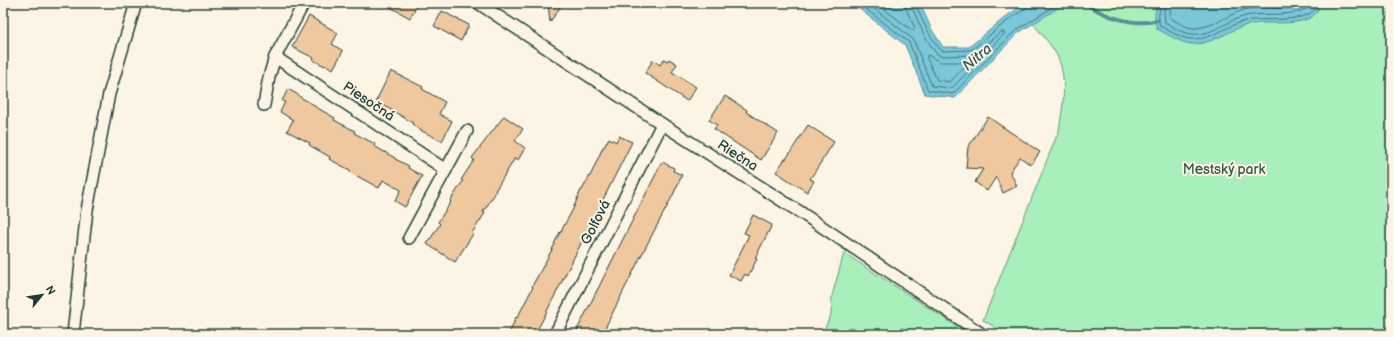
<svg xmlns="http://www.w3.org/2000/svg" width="1394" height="337" viewBox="0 0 1394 337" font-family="'Balsamiq Sans',sans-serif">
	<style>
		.green { fill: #a8efbc; stroke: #649678 }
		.water { fill: #7ac7d9; stroke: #569097 }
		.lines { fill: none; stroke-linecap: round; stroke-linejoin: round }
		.shore { stroke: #437476; stroke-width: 1 }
		.stream { stroke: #569097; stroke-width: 4 }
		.building { fill: #f0c8a0; stroke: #1f3d34 }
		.street-casing { stroke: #1f3d34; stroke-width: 14 }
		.street { stroke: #fcf5e5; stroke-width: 11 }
		.labels { text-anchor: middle; stroke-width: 4; stroke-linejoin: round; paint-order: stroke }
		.street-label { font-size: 14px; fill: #1f3d34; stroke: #fcf5e5 }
		.park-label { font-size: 14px; fill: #345848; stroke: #fcf5e5 }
		.water-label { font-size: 15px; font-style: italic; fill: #315955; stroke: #fcf5e5 }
	</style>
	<rect width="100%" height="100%" fill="#fcf5e5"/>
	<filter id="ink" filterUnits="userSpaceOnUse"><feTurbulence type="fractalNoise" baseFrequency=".025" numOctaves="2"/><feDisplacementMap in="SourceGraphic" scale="8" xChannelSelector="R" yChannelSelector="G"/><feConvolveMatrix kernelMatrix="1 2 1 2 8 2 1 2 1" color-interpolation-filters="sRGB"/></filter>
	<g filter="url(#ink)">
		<g class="green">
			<path d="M1015,3H1391V334H1006L983,320L1059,130C1063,107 1067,82 1059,60C1053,44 1026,17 1015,3Z"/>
			<path d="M844,253L969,334H822L831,315L832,296Z"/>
		</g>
		<g class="water">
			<path d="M852,3H919L921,6L932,30L943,47H969L1008,15L1026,3H1066L1018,33L955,98L925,94L905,45Z"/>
			<path d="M1158,3H1320V4C1318,10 1316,15 1310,18C1294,26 1269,21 1252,24C1232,27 1215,44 1194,44C1181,44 1168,34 1157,29C1154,20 1154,11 1158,3Z"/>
		</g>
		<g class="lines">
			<g class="shore">
				<path d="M858,3L909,42L928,90L953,94L1015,31L1059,3"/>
				<path d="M867,3L913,39L932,86L952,88L1004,34V32H1001L972,55L940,56L935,52L924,35L912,7L911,3"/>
				<path d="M876,3L913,31L915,28L906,9L905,3"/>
				<path d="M916,3C917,12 935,48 943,51L971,50L1011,18L1026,8L1028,3"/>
				<path d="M1161,3C1160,11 1157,17 1160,26C1170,31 1183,40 1194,39C1215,39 1232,21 1252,20C1267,19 1307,22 1315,9C1316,7 1316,5 1317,3"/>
				<path d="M1166,3L1164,11L1165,22C1173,27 1183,34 1193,34C1213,36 1231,17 1251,15C1264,13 1306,18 1311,3"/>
				<path d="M1172,3L1170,13V18C1178,22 1187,29 1196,28C1214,27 1230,13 1247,9C1265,5 1289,13 1305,3"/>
				<path d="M928,55L940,62H965L967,64L950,82L937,80L927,58Z"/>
			</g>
			<path class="stream" d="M1086,3C1104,17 1136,27 1158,20"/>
		</g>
		<g class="building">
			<path d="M383,3H418L410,18Z"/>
			<path d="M548,3H563L550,22Z"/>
			<path d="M442,11L469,25L461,41L434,26Z"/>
			<path d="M309,16L338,33L332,44L343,51L333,69L326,65L325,66L313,60L314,58L292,47Z"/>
			<path d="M664,59L668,61L669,59L677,64L672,72L696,87L687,101L645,73L653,60L660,65Z"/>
			<path d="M391,71L423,87L422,89L445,102L439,114L452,121L442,141L420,130L412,124L413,123L376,101Z"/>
			<path d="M288,89L300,96V97L314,105V106L335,118L334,120L355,131L354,133L375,144L374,146L395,158V159L409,166L408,168L422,176L405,207L395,201L401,190L383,180L379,188L350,172V170L329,159L330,157L309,145L310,143L287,131L293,120L280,112L285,102L282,101Z"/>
			<path d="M725,96L747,110L746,112L778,133L761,160L714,129L717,125L709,120Z"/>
			<path d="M504,116L523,129L515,141L525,148L518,160L515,158L495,191L496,192L483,212L485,213L472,233L473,234L455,262L427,244L440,224L438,222L451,202L450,201L463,181L461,180L474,160L472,158Z"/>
			<path d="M988,117L1040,152L1031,165L1020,157L1010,172L1017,186L1003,193L996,177L987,191L975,182L983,169L966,168L968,147Z"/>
			<path d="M808,125L834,142L810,179L814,181L807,192L776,172L785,159H786Z"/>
			<path d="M619,136L632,142L542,321L535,334H509L516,317L517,318L533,287L532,286L535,281L555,244H554L560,232V233L572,211L581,190H582L592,172L603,147H604L609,138L616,142Z"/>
			<path d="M662,162L674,168L673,171L682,175L673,195L641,256L602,334H575Z"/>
			<path d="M753,215L772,225L755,258L757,259L748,276L745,274L741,281L729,275L749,235L744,233Z"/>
		</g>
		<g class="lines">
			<g class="street-casing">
				<g id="street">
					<path d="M304,3L275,57L446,170"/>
					<path d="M478,3L662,124L803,214L982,334"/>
					<path d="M264,105L269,77L275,57"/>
					<path d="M409,238L467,131"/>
					<path d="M73,334L87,210L109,94L136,3"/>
					<path d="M555,334L662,124"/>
				</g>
			</g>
			<use href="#street" class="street"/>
		</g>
	</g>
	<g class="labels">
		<g class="street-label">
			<text transform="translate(369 101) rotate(34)" y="5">Piesočná</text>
			<text transform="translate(738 155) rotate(33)" y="5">Riečna</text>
			<text transform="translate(595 222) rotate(-63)" y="5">Golfová</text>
		</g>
		<g class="park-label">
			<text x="1224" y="174">Mestský park</text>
		</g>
		<g class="water-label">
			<text transform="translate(977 57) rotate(-40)" y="5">Nitra</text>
		</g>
	</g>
	<rect width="1394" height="337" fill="none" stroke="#fcf5e5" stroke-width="16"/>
	<rect x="8" y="8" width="1378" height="321" fill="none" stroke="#1f3d34" stroke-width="1.5" filter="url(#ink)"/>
	<g transform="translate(42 295) rotate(60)" stroke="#fcf5e5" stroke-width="3" paint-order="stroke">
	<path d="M0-3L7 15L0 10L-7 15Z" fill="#1f3d34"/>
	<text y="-6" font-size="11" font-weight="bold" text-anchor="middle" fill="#1f3d34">N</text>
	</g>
</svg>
